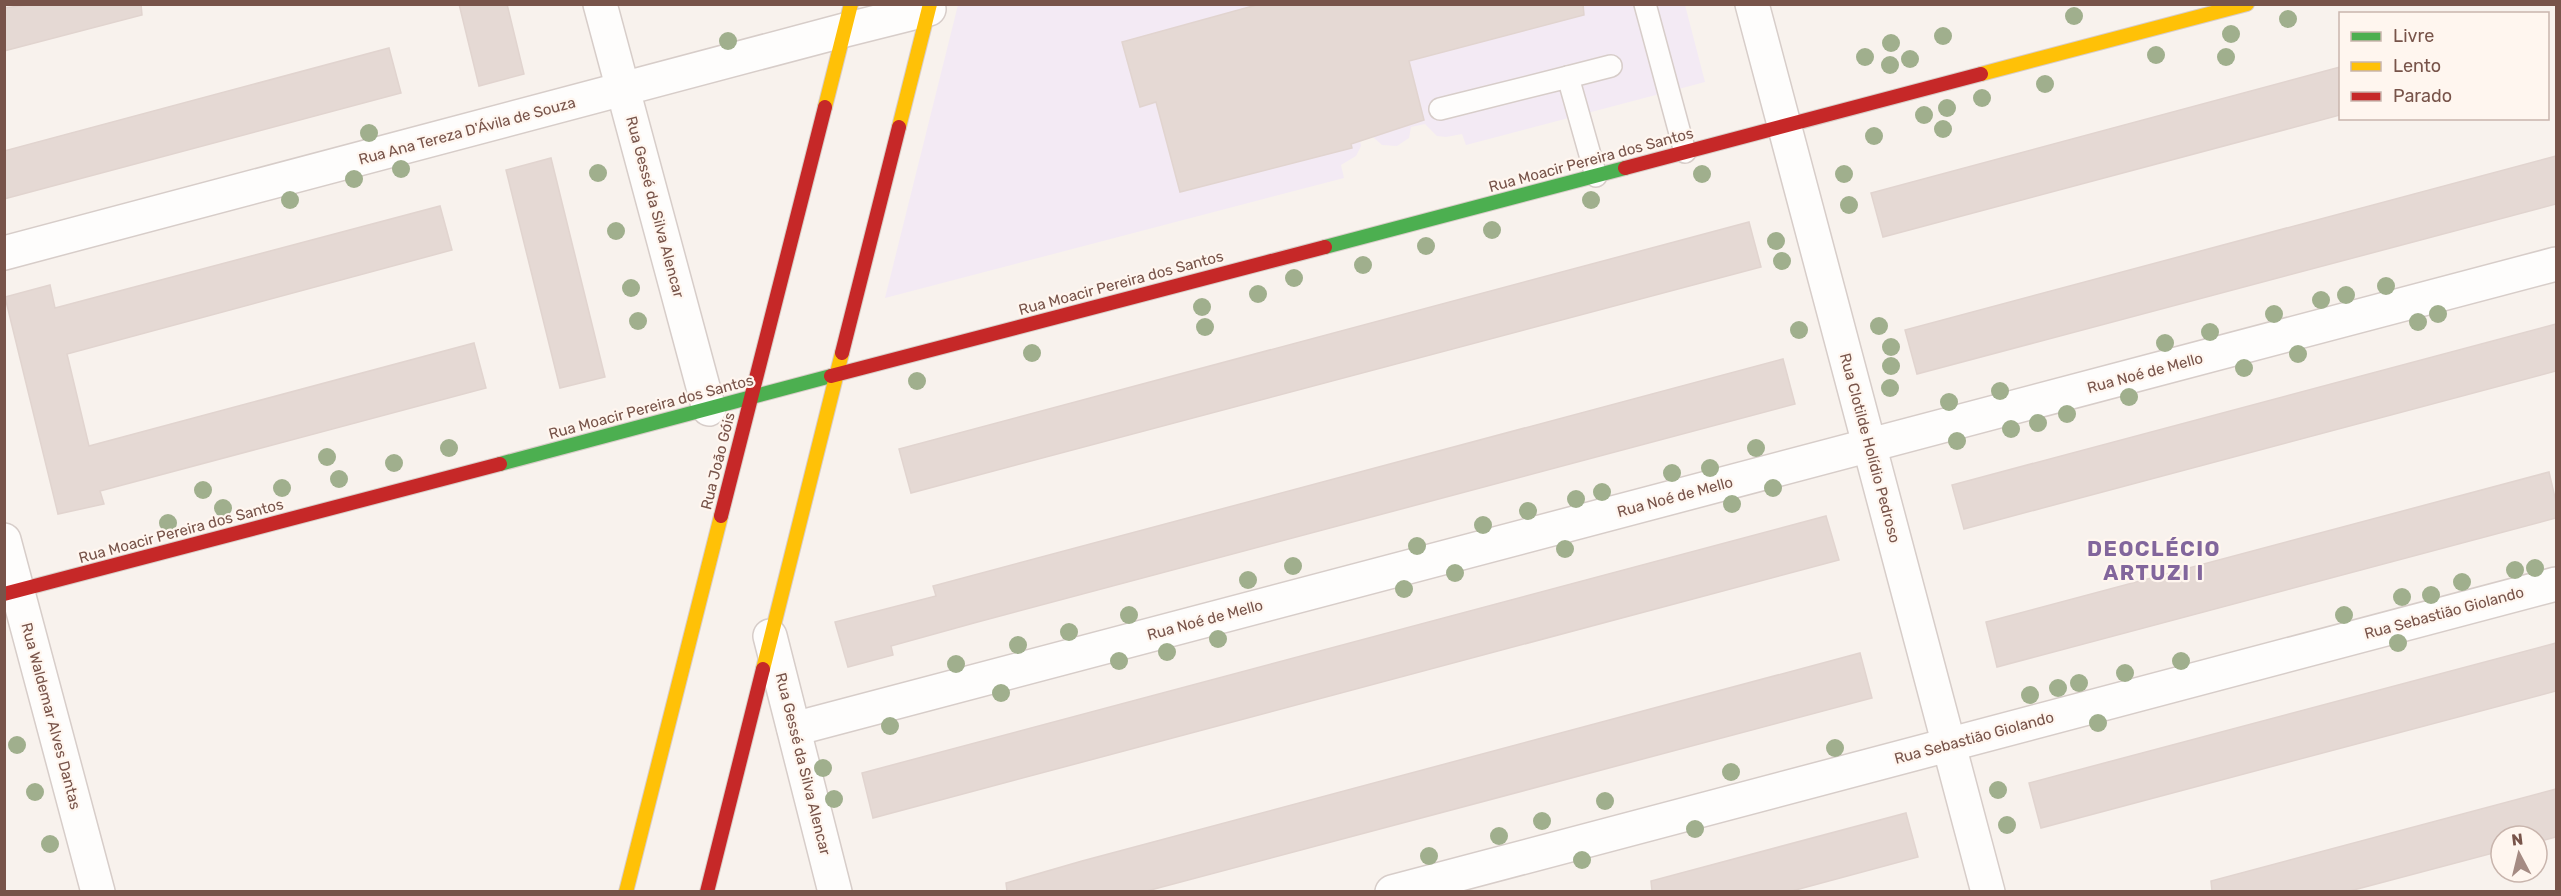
<svg xmlns="http://www.w3.org/2000/svg" width="2561" height="896" viewBox="0 0 2561 896" font-family="Rubik,sans-serif">
	<style>
		.education { fill: #f3eaf4 }
		.building { fill: #e5d9d4; stroke: #e1d4cf; stroke-width: 1.5 }
		.lines { fill: none; stroke-linecap: round; stroke-linejoin: round }
		.lane-casing { stroke: #d7cdc9; stroke-width: 24 }
		.street-casing { stroke: #d7cdc9; stroke-width: 36 }
		.fast-casing { stroke: #d8cdc8; stroke-width: 16 }
		.slow-casing { stroke: #d8cdc8; stroke-width: 16 }
		.jam-casing { stroke: #d8cdc8; stroke-width: 16 }
		.lane { stroke: #fefdfc; stroke-width: 21 }
		.street { stroke: #fefdfc; stroke-width: 33 }
		.fast { stroke: #4caf50; stroke-width: 14 }
		.slow { stroke: #ffc107; stroke-width: 14 }
		.jam { stroke: #c62828; stroke-width: 14 }
		.tree { fill: #a0af8d }
		.labels { text-anchor: middle; stroke-width: 4.5; stroke-linejoin: round; paint-order: stroke }
		.street-label { font-size: 15px; fill: #78544a; stroke: #fff6ef }
		.district-label { font-size: 21px; font-weight: bold; letter-spacing: 1.5px; fill: #82669c; stroke: #fff6ef }
	</style>
	<rect width="100%" height="100%" fill="#f8f2ed"/>
	<path class="education" d="M958,5H1685L1705,82L1466,145L1462,134L1446,137L1437,136L1425,124L1411,127L1409,138L1397,146L1382,145L1373,137L1360,140L1361,146L1356,156L1341,165L1344,178L885,298Z"/>
	<g class="building">
		<path d="M35,4H141L142,15L4,51V8Z"/>
		<path d="M459,4H507L524,74L479,86Z"/>
		<path d="M1260,4H1583L1584,15L1409,61L1424,120L1351,144L1352,148L1180,192L1156,102L1140,107L1122,42Z"/>
		<path d="M389,48L401,93L4,199V151Z"/>
		<path d="M2340,67V115L1883,237L1871,193Z"/>
		<path d="M2556,156V204L1917,374L1905,330Z"/>
		<path d="M551,158L605,377L560,388L506,170Z"/>
		<path d="M440,206L452,250L67,354L89,446L474,343L486,388L100,491L104,504L58,514L5,297L50,285L55,308Z"/>
		<path d="M1749,222L1761,267L911,493L899,449Z"/>
		<path d="M2556,324V371L1964,529L1952,485Z"/>
		<path d="M1783,359L1795,404L974,623L891,646L893,655L848,667L835,622L936,596L933,586Z"/>
		<path d="M2549,472L2556,502V518L1997,667L1986,622Z"/>
		<path d="M1826,516L1839,560L873,818L862,773Z"/>
		<path d="M2556,643V691L2041,828L2029,783Z"/>
		<path d="M1860,653L1872,698L1147,891H1007L1006,883L1082,861Z"/>
		<path d="M2556,789V837L2537,842V836H2501V851L2350,891H2212L2211,881Z"/>
		<path d="M1906,813L1918,857L1792,891H1652L1651,881Z"/>
	</g>
	<g class="lines">
		<g class="lane-casing">
			<g id="lane">
				<path d="M1645,4L1685,152"/>
				<path d="M1568,77L1611,66"/>
				<path d="M1440,109L1568,77L1596,176"/>
			</g>
		</g>
		<g class="street-casing">
			<g id="street">
				<path d="M600,4L709,409"/>
				<path d="M1752,4L1988,892"/>
				<path d="M4,253L845,30L929,9"/>
				<path d="M4,540L98,892"/>
				<path d="M770,636L835,892"/>
				<path d="M794,729L2556,264"/>
				<path d="M1392,892L2556,584"/>
			</g>
		</g>
		<g class="fast-casing">
			<g id="fast">
				<path d="M1325,247L1625,168"/>
				<path d="M500,464L831,376"/>
			</g>
		</g>
		<g class="slow-casing">
			<g id="slow">
				<path d="M1981,74L2247,4"/>
				<path d="M825,107L851,4"/>
				<path d="M899,127L930,4"/>
				<path d="M763,669L842,353"/>
				<path d="M626,892L721,516"/>
			</g>
		</g>
		<g class="jam-casing">
			<g id="jam">
				<path d="M1625,168L1981,74"/>
				<path d="M842,353L899,127"/>
				<path d="M831,376L1325,247"/>
				<path d="M721,516L825,107"/>
				<path d="M4,594L500,464"/>
				<path d="M707,892L763,669"/>
			</g>
		</g>
		<use href="#lane" class="lane"/>
		<use href="#street" class="street"/>
		<use href="#fast" class="fast"/>
		<use href="#slow" class="slow"/>
		<use href="#jam" class="jam"/>
	</g>
	<g class="tree">
		<circle cx="2074" cy="16" r="9"/>
		<circle cx="2288" cy="19" r="9"/>
		<circle cx="2231" cy="34" r="9"/>
		<circle cx="1943" cy="36" r="9"/>
		<circle cx="728" cy="41" r="9"/>
		<circle cx="1891" cy="43" r="9"/>
		<circle cx="2156" cy="55" r="9"/>
		<circle cx="1865" cy="57" r="9"/>
		<circle cx="2226" cy="57" r="9"/>
		<circle cx="1910" cy="59" r="9"/>
		<circle cx="1890" cy="65" r="9"/>
		<circle cx="2045" cy="84" r="9"/>
		<circle cx="1982" cy="98" r="9"/>
		<circle cx="1947" cy="108" r="9"/>
		<circle cx="1924" cy="115" r="9"/>
		<circle cx="1943" cy="129" r="9"/>
		<circle cx="369" cy="133" r="9"/>
		<circle cx="1874" cy="136" r="9"/>
		<circle cx="401" cy="169" r="9"/>
		<circle cx="598" cy="173" r="9"/>
		<circle cx="1702" cy="174" r="9"/>
		<circle cx="1844" cy="174" r="9"/>
		<circle cx="354" cy="179" r="9"/>
		<circle cx="290" cy="200" r="9"/>
		<circle cx="1591" cy="200" r="9"/>
		<circle cx="1849" cy="205" r="9"/>
		<circle cx="1492" cy="230" r="9"/>
		<circle cx="616" cy="231" r="9"/>
		<circle cx="1776" cy="241" r="9"/>
		<circle cx="1426" cy="246" r="9"/>
		<circle cx="1782" cy="261" r="9"/>
		<circle cx="1363" cy="265" r="9"/>
		<circle cx="1294" cy="278" r="9"/>
		<circle cx="2386" cy="286" r="9"/>
		<circle cx="631" cy="288" r="9"/>
		<circle cx="1258" cy="294" r="9"/>
		<circle cx="2346" cy="295" r="9"/>
		<circle cx="2321" cy="300" r="9"/>
		<circle cx="1202" cy="307" r="9"/>
		<circle cx="2274" cy="314" r="9"/>
		<circle cx="2438" cy="314" r="9"/>
		<circle cx="638" cy="321" r="9"/>
		<circle cx="2418" cy="322" r="9"/>
		<circle cx="1879" cy="326" r="9"/>
		<circle cx="1205" cy="327" r="9"/>
		<circle cx="1799" cy="330" r="9"/>
		<circle cx="2210" cy="332" r="9"/>
		<circle cx="2165" cy="343" r="9"/>
		<circle cx="1891" cy="347" r="9"/>
		<circle cx="1032" cy="353" r="9"/>
		<circle cx="2298" cy="354" r="9"/>
		<circle cx="1891" cy="366" r="9"/>
		<circle cx="2244" cy="368" r="9"/>
		<circle cx="917" cy="381" r="9"/>
		<circle cx="1890" cy="388" r="9"/>
		<circle cx="2000" cy="391" r="9"/>
		<circle cx="2129" cy="397" r="9"/>
		<circle cx="1949" cy="402" r="9"/>
		<circle cx="2067" cy="414" r="9"/>
		<circle cx="2038" cy="423" r="9"/>
		<circle cx="2011" cy="429" r="9"/>
		<circle cx="1957" cy="441" r="9"/>
		<circle cx="449" cy="448" r="9"/>
		<circle cx="1756" cy="448" r="9"/>
		<circle cx="327" cy="457" r="9"/>
		<circle cx="394" cy="463" r="9"/>
		<circle cx="1710" cy="468" r="9"/>
		<circle cx="1672" cy="473" r="9"/>
		<circle cx="339" cy="479" r="9"/>
		<circle cx="282" cy="488" r="9"/>
		<circle cx="1773" cy="488" r="9"/>
		<circle cx="203" cy="490" r="9"/>
		<circle cx="1602" cy="492" r="9"/>
		<circle cx="1576" cy="499" r="9"/>
		<circle cx="1732" cy="504" r="9"/>
		<circle cx="223" cy="508" r="9"/>
		<circle cx="1528" cy="511" r="9"/>
		<circle cx="168" cy="523" r="9"/>
		<circle cx="1483" cy="525" r="9"/>
		<circle cx="1417" cy="546" r="9"/>
		<circle cx="1565" cy="549" r="9"/>
		<circle cx="1293" cy="566" r="9"/>
		<circle cx="2535" cy="568" r="9"/>
		<circle cx="2515" cy="570" r="9"/>
		<circle cx="1455" cy="573" r="9"/>
		<circle cx="1248" cy="580" r="9"/>
		<circle cx="2462" cy="582" r="9"/>
		<circle cx="1404" cy="589" r="9"/>
		<circle cx="2431" cy="595" r="9"/>
		<circle cx="2402" cy="597" r="9"/>
		<circle cx="1129" cy="615" r="9"/>
		<circle cx="2344" cy="615" r="9"/>
		<circle cx="1069" cy="632" r="9"/>
		<circle cx="1218" cy="639" r="9"/>
		<circle cx="2398" cy="643" r="9"/>
		<circle cx="1018" cy="645" r="9"/>
		<circle cx="1167" cy="652" r="9"/>
		<circle cx="1119" cy="661" r="9"/>
		<circle cx="2181" cy="661" r="9"/>
		<circle cx="956" cy="664" r="9"/>
		<circle cx="2125" cy="673" r="9"/>
		<circle cx="2079" cy="683" r="9"/>
		<circle cx="2058" cy="688" r="9"/>
		<circle cx="1001" cy="693" r="9"/>
		<circle cx="2030" cy="695" r="9"/>
		<circle cx="2098" cy="723" r="9"/>
		<circle cx="890" cy="726" r="9"/>
		<circle cx="17" cy="745" r="9"/>
		<circle cx="1835" cy="748" r="9"/>
		<circle cx="823" cy="768" r="9"/>
		<circle cx="1731" cy="772" r="9"/>
		<circle cx="1998" cy="790" r="9"/>
		<circle cx="35" cy="792" r="9"/>
		<circle cx="834" cy="799" r="9"/>
		<circle cx="1605" cy="801" r="9"/>
		<circle cx="1542" cy="821" r="9"/>
		<circle cx="2007" cy="825" r="9"/>
		<circle cx="1695" cy="829" r="9"/>
		<circle cx="1499" cy="836" r="9"/>
		<circle cx="50" cy="844" r="9"/>
		<circle cx="1429" cy="856" r="9"/>
		<circle cx="1582" cy="860" r="9"/>
	</g>
	<g class="labels">
		<g class="street-label">
			<text transform="translate(467 131) rotate(-15)" y="5">Rua Ana Tereza D'Ávila de Souza</text>
			<text transform="translate(1591 160) rotate(-15)" y="5">Rua Moacir Pereira dos Santos</text>
			<text transform="translate(655 207) rotate(75)" y="5">Rua Gessé da Silva Alencar</text>
			<text transform="translate(1121 283) rotate(-15)" y="5">Rua Moacir Pereira dos Santos</text>
			<text transform="translate(2145 373) rotate(-15)" y="5">Rua Noé de Mello</text>
			<text transform="translate(651 407) rotate(-15)" y="5">Rua Moacir Pereira dos Santos</text>
			<text transform="translate(1870 448) rotate(75)" y="5">Rua Clotilde Holídio Pedroso</text>
			<text transform="translate(718 461) rotate(-76)" y="5">Rua João Góis</text>
			<text transform="translate(1675 497) rotate(-15)" y="5">Rua Noé de Mello</text>
			<text transform="translate(181 531) rotate(-15)" y="5">Rua Moacir Pereira dos Santos</text>
			<text transform="translate(2444 613) rotate(-15)" y="5">Rua Sebastião Giolando</text>
			<text transform="translate(1205 620) rotate(-15)" y="5">Rua Noé de Mello</text>
			<text transform="translate(51 716) rotate(75)" y="5">Rua Waldemar Alves Dantas</text>
			<text transform="translate(1974 738) rotate(-15)" y="5">Rua Sebastião Giolando</text>
			<text transform="translate(803 764) rotate(76)" y="5">Rua Gessé da Silva Alencar</text>
		</g>
		<g class="district-label">
			<text x="2154" y="556">DEOCLÉCIO<tspan x="2154" dy="24">ARTUZI I</tspan></text>
		</g>
	</g>
	<rect width="2561" height="896" fill="none" stroke="#78544a" stroke-width="12"/>
	<rect x="2339" y="12" width="210" height="108" fill="#fff6ef" stroke="#c9b5ad" stroke-width="1.5"/>
	<rect x="2351" y="32" width="30" height="9" fill="#4caf50" stroke="#c9b5ad" stroke-width="1.5"/>
	<text x="2393" y="42" font-size="18" fill="#78544a">Livre</text>
	<rect x="2351" y="62" width="30" height="9" fill="#ffc107" stroke="#c9b5ad" stroke-width="1.5"/>
	<text x="2393" y="72" font-size="18" fill="#78544a">Lento</text>
	<rect x="2351" y="92" width="30" height="9" fill="#c62828" stroke="#c9b5ad" stroke-width="1.5"/>
	<text x="2393" y="102" font-size="18" fill="#78544a">Parado</text>
	<g transform="translate(2519 854) rotate(353)"><circle r="28" fill="#fff6ef" stroke="#c9b5ad" stroke-width="1.5"/>
	<path d="M0-4.5L10 22L0 15L-10 22Z" fill="#a58b83"/>
	<text y="-9" font-size="16" font-weight="bold" text-anchor="middle" fill="#78544a">N</text>
	</g>
</svg>
